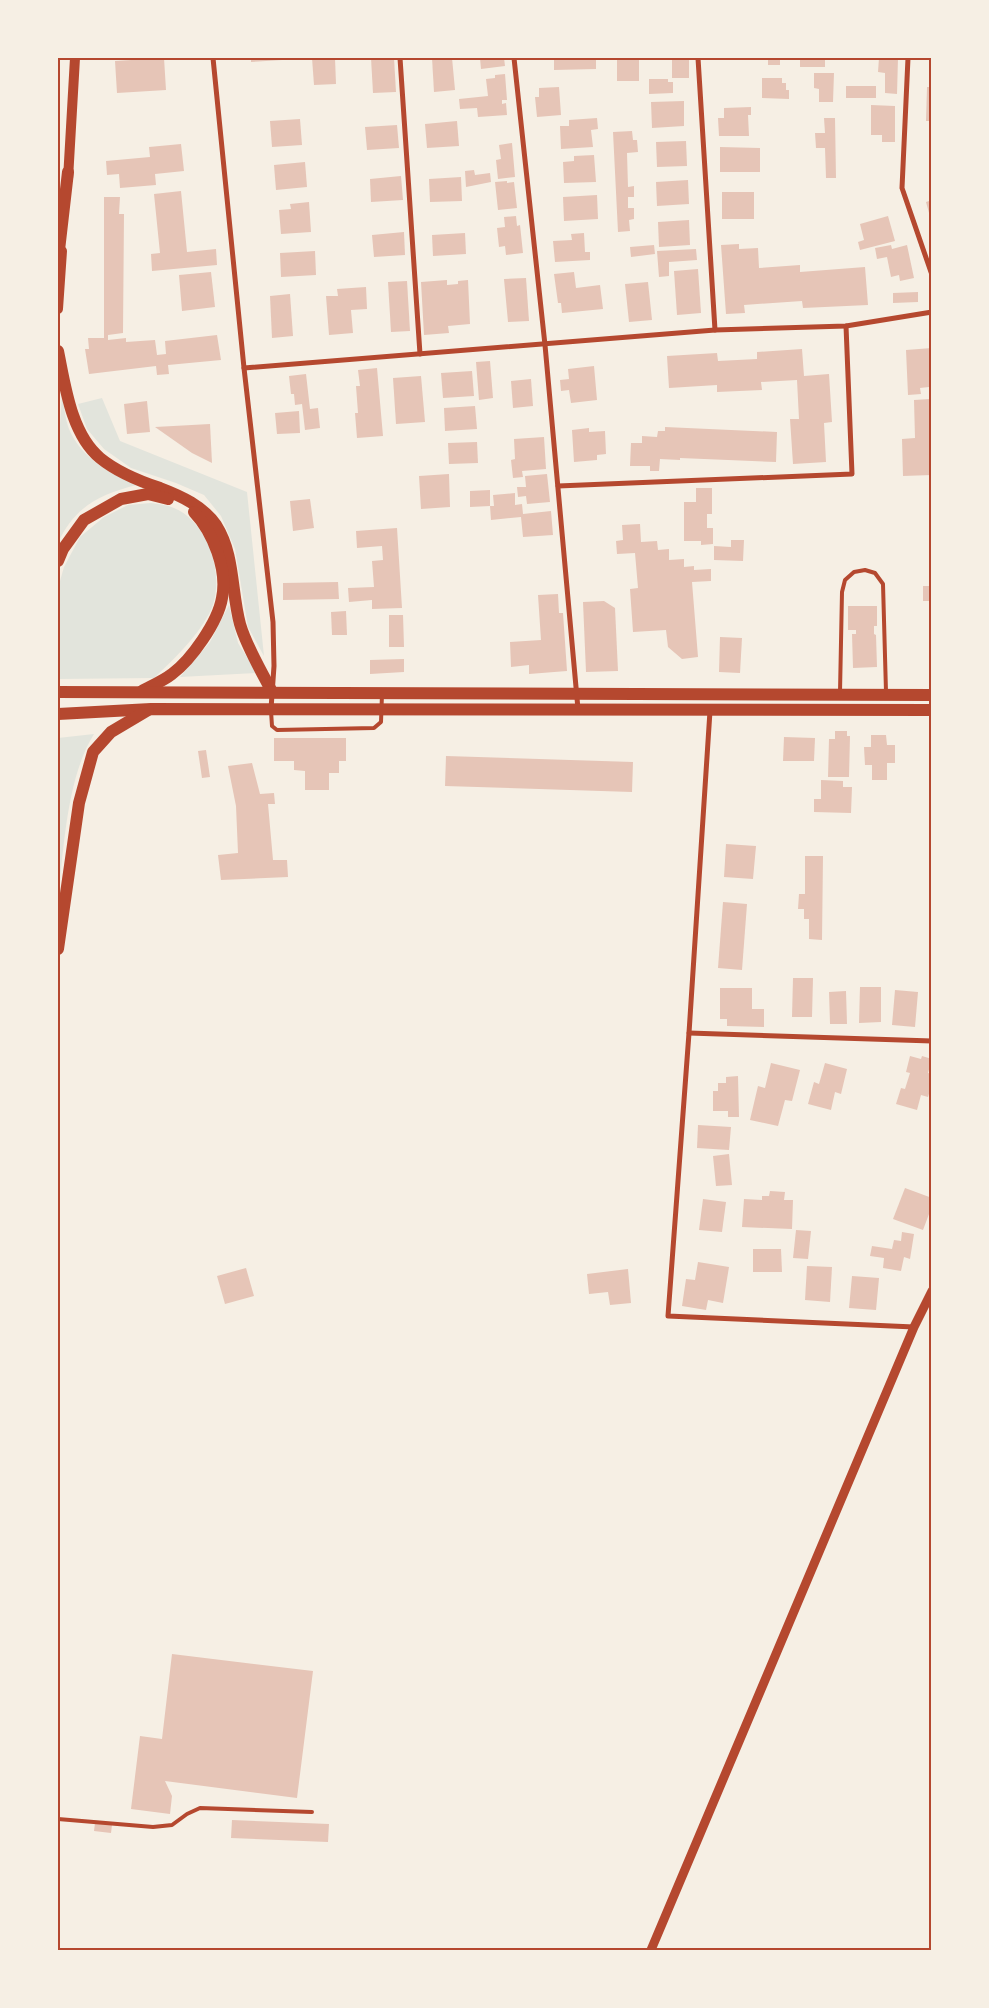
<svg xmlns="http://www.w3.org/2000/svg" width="989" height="2008" viewBox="0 0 989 2008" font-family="Ubuntu,sans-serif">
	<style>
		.green { fill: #e2e4dc }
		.building { fill: #e6c5b7 }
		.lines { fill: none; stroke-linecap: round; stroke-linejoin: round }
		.service { stroke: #b5482f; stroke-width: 4 }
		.minor { stroke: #b5482f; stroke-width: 5 }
		.tertiary { stroke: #b5482f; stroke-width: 9 }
		.secondary { stroke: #b5482f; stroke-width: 10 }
		.primary { stroke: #b5482f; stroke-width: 12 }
		.neatline { fill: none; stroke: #b5482f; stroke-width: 2 }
	</style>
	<rect width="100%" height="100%" fill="#f6efe4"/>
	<g class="green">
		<path d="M62,394C64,405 65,418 69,429C81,458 110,474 137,485C100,494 74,507 58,543V455Z"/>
		<path d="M102,398L120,441L247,492L264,656L248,627L235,549L221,516L204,495L176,483L131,468L104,449L87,429L78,404Z"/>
		<path d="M151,503C158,504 167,505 174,508C210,523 227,580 209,614C195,639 174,659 154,678L58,679V588L64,567L80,537L104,517L128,505Z"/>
		<path d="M229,605L238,643L257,673L180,677L210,642Z"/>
		<path d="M94,734C67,777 64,847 58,898V738Z"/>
	</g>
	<g class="building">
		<path d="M164,58L166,90L117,93L115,61Z"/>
		<path d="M251,58H281L282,60L251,62Z"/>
		<path d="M312,58H335L336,84L314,85Z"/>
		<path d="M371,58H394L396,92L373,93Z"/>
		<path d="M432,58H452L455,90L434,92Z"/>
		<path d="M480,58H504L505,66L481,69Z"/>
		<path d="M554,58H596V69L554,70Z"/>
		<rect x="617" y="58" width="22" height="23"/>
		<rect x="672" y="58" width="17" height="20"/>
		<rect x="768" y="58" width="12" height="7"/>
		<path d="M800,58H829V60H825V67H800Z"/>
		<path d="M879,58H898L897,94L885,93V73L878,72Z"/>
		<path d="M814,73H834L833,102H819V89L814,88Z"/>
		<path d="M505,74L507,100H502V104L506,103L507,115L478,117L477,108L460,109L459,99L488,96L486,79L495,78V75Z"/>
		<path d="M762,78H782V83H786V90H789V99L762,98Z"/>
		<path d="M649,79H668V82H673V93L649,94Z"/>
		<rect x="846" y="86" width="30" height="12"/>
		<path d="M559,87L561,115L537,117L535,97H539V88Z"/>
		<path d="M927,87H932V121H926Z"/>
		<path d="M684,101V126L652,128L651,102Z"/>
		<path d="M871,105L895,106V142H882V135H871Z"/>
		<path d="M751,107V115H748L749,136H719L718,118H724V108Z"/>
		<path d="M597,118L598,129L591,130L593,147L561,149L560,126H569V120Z"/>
		<path d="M824,118H835L836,178H826L825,148H816L815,133H825Z"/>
		<path d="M300,119L302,145L272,147L270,121Z"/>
		<path d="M457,121L459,146L427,148L425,124Z"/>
		<path d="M397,125L399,148L367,150L365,127Z"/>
		<path d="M632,131L633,140H637L638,152L627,153L628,187L634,186V197H628V208H634V219L629,220L630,231L618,232L613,132Z"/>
		<path d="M686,141L687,166L657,167L656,142Z"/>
		<path d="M512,143L515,177L498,179L496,160L501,159L499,145Z"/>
		<path d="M181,144L184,171L155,174L156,185L120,188L119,174L107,175L106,161L150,157L149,147Z"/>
		<path d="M720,147L760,148V172H720Z"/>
		<path d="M594,155L596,182L564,183L563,162L574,161V156Z"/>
		<path d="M305,162L307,187L276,190L274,165Z"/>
		<path d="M474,170L475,175L490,173L491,182L466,187L465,171Z"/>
		<path d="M401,176L403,200L371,202L370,179Z"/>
		<path d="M461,177L462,201L430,202L429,179Z"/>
		<path d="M688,180L689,204L657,206L656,182Z"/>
		<path d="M507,181V183L514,182L517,208L498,210L495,182Z"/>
		<path d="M181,191L187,252L216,249L217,265L152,271L151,254L160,253L154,194Z"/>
		<rect x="722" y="192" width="32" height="27"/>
		<path d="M597,195L598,219L564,221L563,197Z"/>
		<path d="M104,197H120L119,214H124L123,333L108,335V340L126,338V342L155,340L157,355L166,354L165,341L217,335L221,360L168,365L169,374L157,375L156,366L89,374L85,349H89L88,338H104Z"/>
		<path d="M932,200V220H931L926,202Z"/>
		<path d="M309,202L311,232L281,234L279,210L291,209L290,204Z"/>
		<path d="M516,216L517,226L520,225L523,253L506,255L505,246L499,247L497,228L505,227L504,217Z"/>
		<path d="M888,216L895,241L860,250L858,242L864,240L860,224Z"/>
		<path d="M689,220L690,245L659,247L658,222Z"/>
		<path d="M404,232L405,255L374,257L372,235Z"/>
		<path d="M465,233L466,254L433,256L432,235Z"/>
		<path d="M584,233L585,252H590V260L555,262L553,241L572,240L571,234Z"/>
		<path d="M739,244V249L758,248L759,268L800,265V272L865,267L868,305L803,308L802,301L744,305L745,313L726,314L721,245Z"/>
		<path d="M654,245L655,254L631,257L630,247Z"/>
		<path d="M891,245L892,249L907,245L914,278L900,281L899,275L891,277L887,257L877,259L875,248Z"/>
		<path d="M696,249L697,260L669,262V276L659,277L657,251Z"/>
		<path d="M315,251L316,275L281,277L280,253Z"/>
		<path d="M698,269L701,313L677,315L674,271Z"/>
		<path d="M211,272L215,307L182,311L179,275Z"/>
		<path d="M574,272L576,288L600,285L603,309L562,313L561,303H558L554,274Z"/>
		<path d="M526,278L529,321L508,322L504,279Z"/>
		<path d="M447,280V285L458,284V281L468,280L470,324L448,326L449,333L424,335L421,282Z"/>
		<path d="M407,281L410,331L391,332L388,282Z"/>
		<path d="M648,282L652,320L629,322L625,284Z"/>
		<path d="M366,287L367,309L351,310L353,333L329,335L326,296H338L337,289Z"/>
		<path d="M918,292V302L893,303V293Z"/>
		<path d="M290,294L293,336L272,338L270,296Z"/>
		<path d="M932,348V382H929V387L920,388L921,394L908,395L906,350Z"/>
		<path d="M802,349L804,376L829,374L832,422L824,423L826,462L793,464L790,419H799L797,380L761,382L762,390L717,392V385L669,388L667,356L717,353L718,361L757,359V352Z"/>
		<path d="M490,361L493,398L479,400L476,362Z"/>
		<path d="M594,366L597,400L571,403L569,390L561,391L560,380L569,379L568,369Z"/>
		<path d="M377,368L383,436L357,438L355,413H358L356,386H360L358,370Z"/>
		<path d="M472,371L474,396L443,398L441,373Z"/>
		<path d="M306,374L310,409L318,408L320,428L305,430L302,404L295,405L294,394H291L289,376Z"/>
		<path d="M421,376L425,422L396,424L393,378Z"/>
		<path d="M531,379L533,406L513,408L511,381Z"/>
		<path d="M930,399L932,475L903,476L902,439L915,438L914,400Z"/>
		<path d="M147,401L150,432L127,434L124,404Z"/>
		<path d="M475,406L477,429L445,431L444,408Z"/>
		<path d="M299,411L300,433L277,434L275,413Z"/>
		<path d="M210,424L212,463L192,453L155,427Z"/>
		<path d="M665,427L777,432L776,462L680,458V460L660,459L659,471H650V466H630L631,443H642V436L657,437L658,431H665Z"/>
		<path d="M589,428V432L605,431L606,454L597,455V460L574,462L572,430Z"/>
		<path d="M544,437L546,469L522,471L523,477L513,478L511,460L515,459L514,439Z"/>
		<path d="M477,442L478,463L449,464L448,443Z"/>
		<path d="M449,474L450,507L421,509L419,476Z"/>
		<path d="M547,474L550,502L527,504L526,496L518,497L517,487H526L525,476Z"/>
		<path d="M696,488H712V514H707V528H713V544L701,545V541H684V502H696Z"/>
		<path d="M490,490V506L470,507V491Z"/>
		<path d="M515,493V505L522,504L523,514L551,511L553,535L523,537L521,517L491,520L490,506H494L493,495Z"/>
		<path d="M310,499L314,528L293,531L290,501Z"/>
		<path d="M640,524L641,542L657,541L658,550L669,549V560L684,559V567L694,566V570L711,569V581L692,582L698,657L682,659L668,647L666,630L633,632L630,589L638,588L635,553L617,554L616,541L623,540L622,525Z"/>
		<path d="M397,528L402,608L372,609V600L349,602L348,588L374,587L372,561L383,560L382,546L357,548L356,531Z"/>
		<path d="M731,540H744L743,561L714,560V546L731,547Z"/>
		<path d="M338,582L339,599L283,600V583Z"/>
		<rect x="923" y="586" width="9" height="15"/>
		<path d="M558,594L559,613H563L567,671L529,674V665L511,667L510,642L541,640L538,595Z"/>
		<path d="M604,601L615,608L618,671L586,672L583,602Z"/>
		<path d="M848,606H877V626H874V634L876,635L877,667L853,668L852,634H856V630H848Z"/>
		<path d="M346,611L347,635H332L331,612Z"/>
		<path d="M389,615H403L404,647H389Z"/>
		<path d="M720,637L742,638L740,673L719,672Z"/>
		<path d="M404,659V672L370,674V660Z"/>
		<path d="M835,731H847V736H850L849,777H828L829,739H835Z"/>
		<path d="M871,735H886L887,745H895V763H887V780H872V765H865L864,747H871Z"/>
		<path d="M784,737L815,738L814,761H783Z"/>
		<path d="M274,738H346V761H339V773H329V790H305V771L294,770V761H274Z"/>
		<path d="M206,750L210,777L202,778L198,751Z"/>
		<path d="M446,756L633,762L632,792L445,786Z"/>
		<path d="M252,763L260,794L274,793L275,804H268L273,860H287L288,877L221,880L218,855L238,853L236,806L228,766Z"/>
		<path d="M821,780L843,781V787H852L851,813L814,812V799H821Z"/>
		<path d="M726,844L756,846L753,879L724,877Z"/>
		<path d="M805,856H823L822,940L809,939V919H804V909H798L799,894H805Z"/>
		<path d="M723,902L747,904L742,970L718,968Z"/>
		<path d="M793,978H813L812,1017H792Z"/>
		<path d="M930,978H932V1009H929Z"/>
		<path d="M860,987H881V1022L859,1023Z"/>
		<path d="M720,988H752V1009H764V1027L727,1026V1019H720Z"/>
		<path d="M895,990L918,992L915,1027L892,1025Z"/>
		<path d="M846,991L847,1024H830L829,992Z"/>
		<path d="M910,1056L921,1059L922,1056L932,1059L928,1073L932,1074V1084L928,1097L921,1095L917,1110L896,1104L901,1088L905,1089L910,1073L906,1072Z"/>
		<path d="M771,1063L800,1070L792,1101L785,1100L778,1126L750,1120L758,1086L765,1088Z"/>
		<path d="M825,1063L847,1069L841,1094L835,1092L831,1110L808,1104L814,1082L819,1084Z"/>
		<path d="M738,1076L739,1117H728V1111H713V1091H718V1083H726V1077Z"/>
		<path d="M698,1125L731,1127L729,1150L697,1148Z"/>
		<path d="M729,1154L732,1185L716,1186L713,1156Z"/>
		<path d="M905,1188L932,1198V1206L923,1230L893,1219Z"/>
		<path d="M770,1191L785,1192L784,1200H793L792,1229L742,1227L744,1199L762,1200V1196H769Z"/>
		<path d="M703,1199L726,1202L722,1232L699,1230Z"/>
		<path d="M796,1230L811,1231L808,1259L793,1258Z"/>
		<path d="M902,1232L914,1234L910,1259L904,1257L901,1271L883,1268L884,1258L870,1256L872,1246L892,1249L894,1240L901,1241Z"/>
		<path d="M753,1249H781L782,1272H753Z"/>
		<path d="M698,1262L729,1267L723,1303L708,1300L706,1310L682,1306L686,1279L695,1280Z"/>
		<path d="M807,1266L832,1267L830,1302L805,1300Z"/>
		<path d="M246,1268L254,1296L225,1304L217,1276Z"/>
		<path d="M628,1269L631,1303L610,1305L608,1292L589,1294L587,1274Z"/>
		<path d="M852,1276L879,1278L876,1310L849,1308Z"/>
		<path d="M172,1654L313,1671L297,1798L165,1781L172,1796L170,1814L131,1809L140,1736L162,1739Z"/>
		<path d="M232,1820L329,1824L328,1842L231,1838Z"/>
		<path d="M95,1823L112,1825L111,1833L94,1831Z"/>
	</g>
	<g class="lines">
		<g class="service">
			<path d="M840,692L842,592L845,580L854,572L865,570L875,573L883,584L886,692"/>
			<path d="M271,711L272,726L277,730L374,728L381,722L382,694"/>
			<path d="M58,1819L153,1827L172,1825L187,1814L200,1808L312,1812"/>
		</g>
		<g class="minor">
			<path d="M213,58L244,368L273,622L274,666L271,709"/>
			<path d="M400,58L420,354"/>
			<path d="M514,58L545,345L578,709"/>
			<path d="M698,58L715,330"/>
			<path d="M908,58L902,188L932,275"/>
			<path d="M244,368L715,330L846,326L932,312"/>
			<path d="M558,486L852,474L846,326"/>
			<path d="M710,711L689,1033L668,1316L914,1327"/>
			<path d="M689,1033L932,1041"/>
		</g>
		<path class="tertiary" d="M651,1950L914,1327L932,1291"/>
		<g class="secondary">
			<path d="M68,179L75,58"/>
			<path d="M58,309L62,251"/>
		</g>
		<g class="primary">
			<path d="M58,259L68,172"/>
			<path d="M58,351C65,385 71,434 100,458C117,472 139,481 160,488C181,496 203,506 216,525C235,555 231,591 240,624C247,648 261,670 272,692"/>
			<path d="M58,561L63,549L84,520L121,499L148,494L168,499"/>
			<path d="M142,691C151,686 163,681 172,674C191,660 218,622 222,598C228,570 213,532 194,512"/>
			<path d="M58,692L932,695"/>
			<path d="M58,714L151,709L932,710"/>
			<path d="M58,949L79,803L93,752L111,732L148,710"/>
		</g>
	</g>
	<rect width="989" height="2008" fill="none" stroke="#f6efe4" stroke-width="118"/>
	<rect x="59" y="59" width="871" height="1890" class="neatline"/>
</svg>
